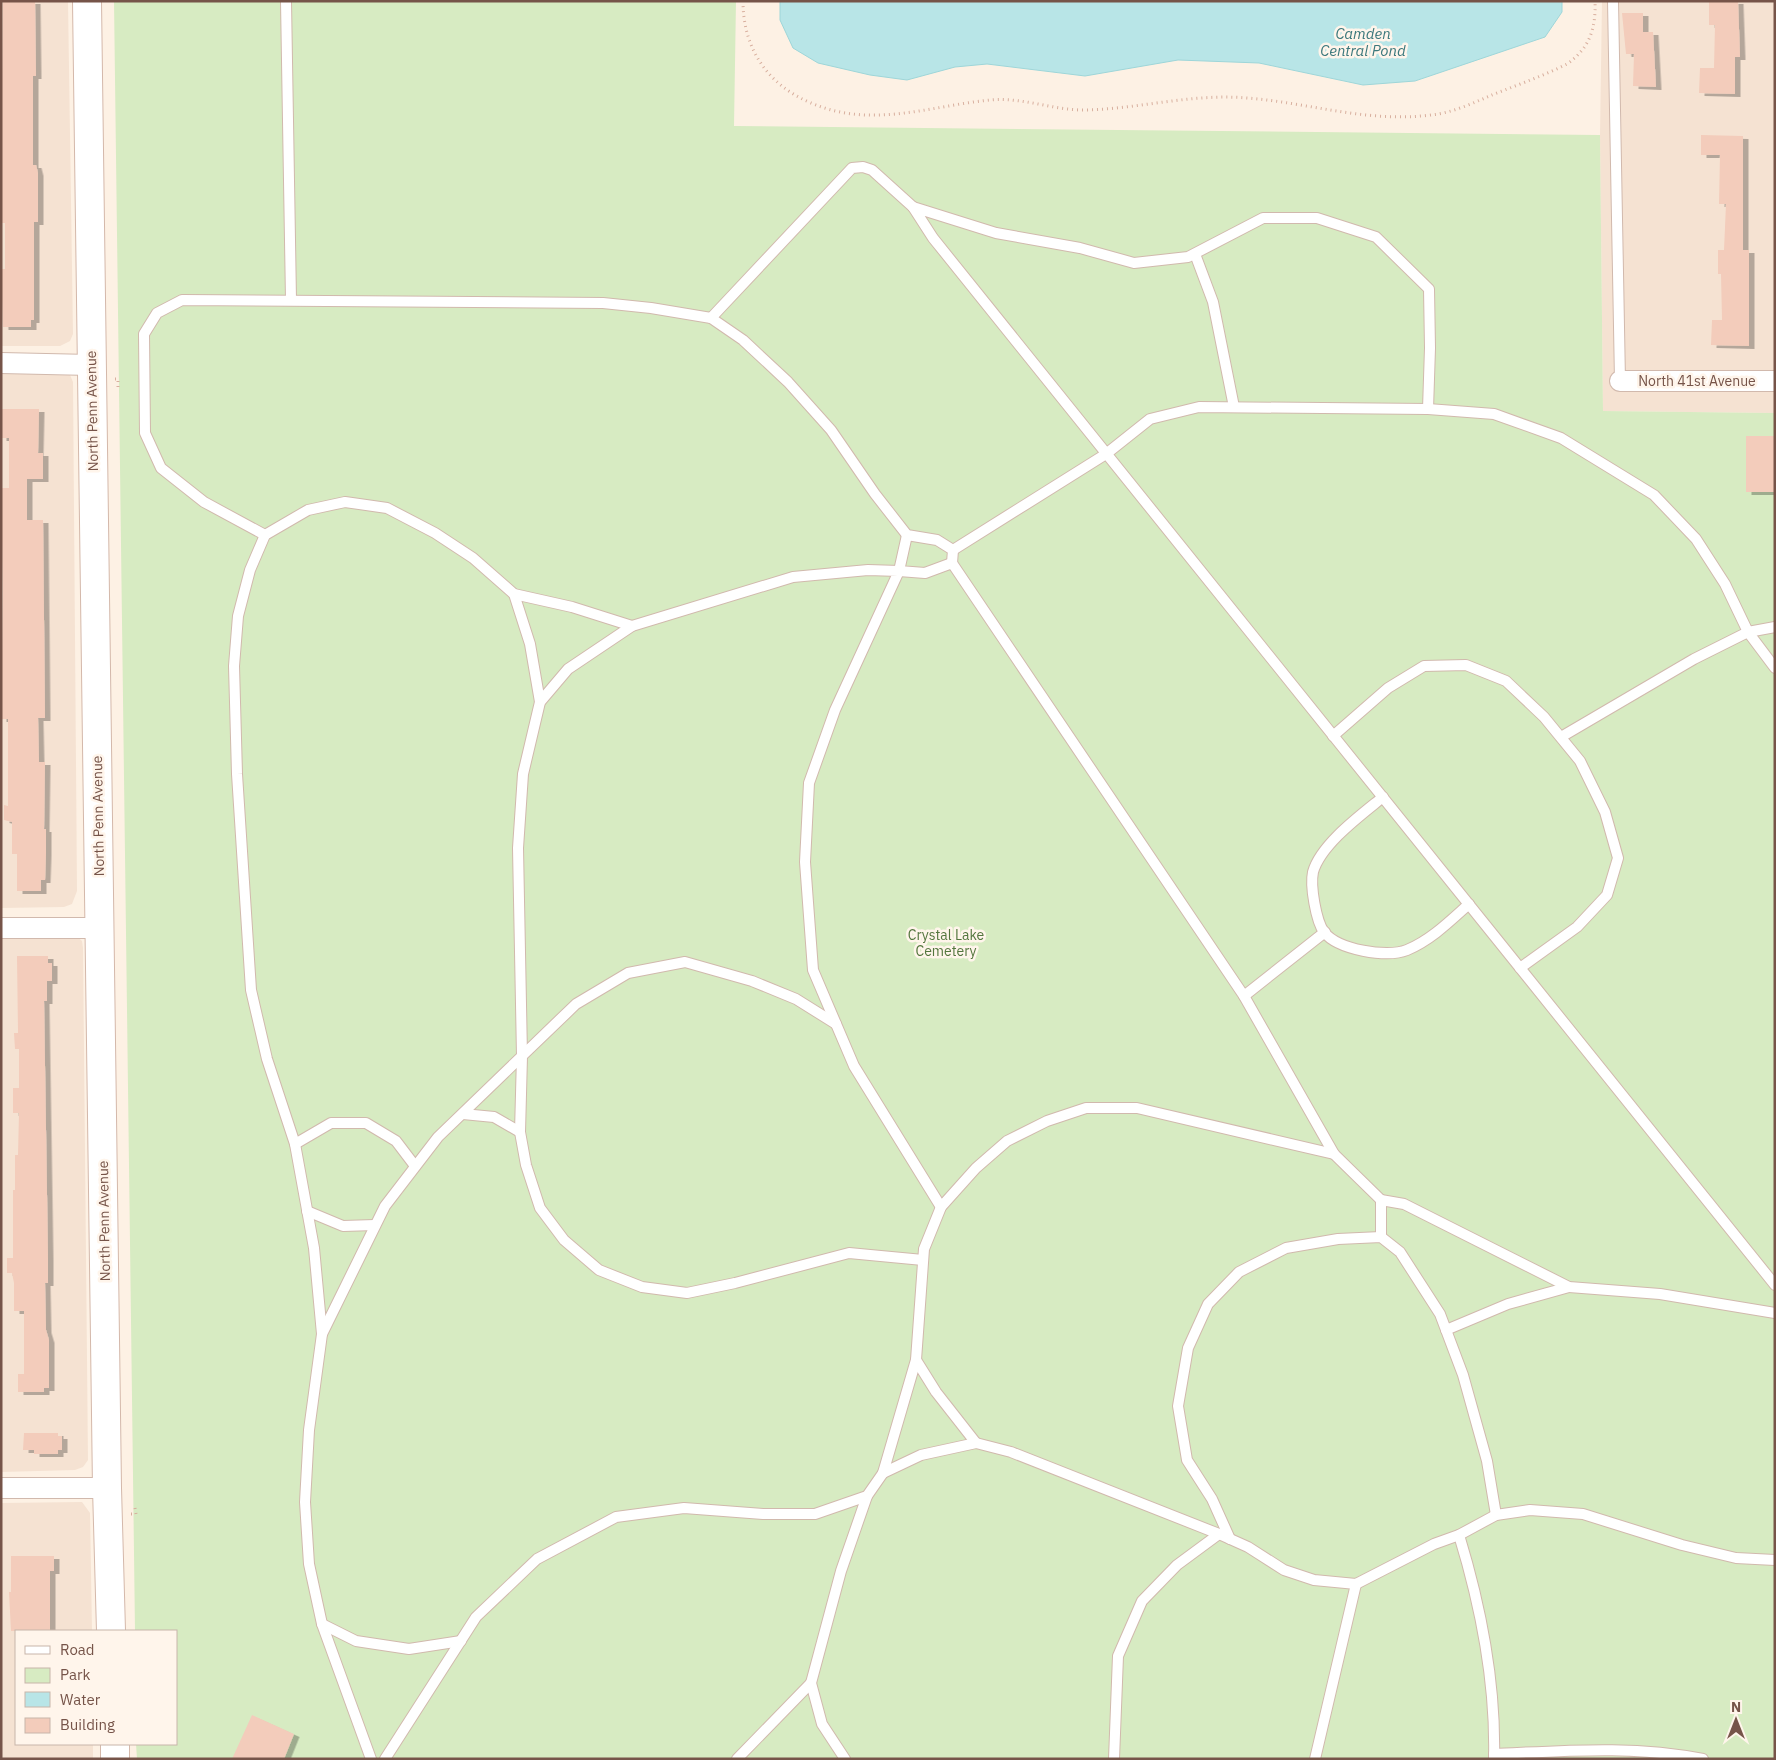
<svg xmlns="http://www.w3.org/2000/svg" width="1776" height="1760" viewBox="0 0 1776 1760" font-family="'IBM Plex Sans',sans-serif">
	<style>
		.residential { fill: #f5e2d2 }
		.green { fill: #d7ebc2 }
		.water { fill: #b8e5e7; stroke: #9ed6d9 }
		.building { fill: #f3ccbb; filter: url(#shadow) }
		.lines { fill: none; stroke-linecap: round; stroke-linejoin: round }
		.lane-casing { stroke: #d1b9ad; stroke-width: 12 }
		.street-casing { stroke: #d1b9ad; stroke-width: 22 }
		.secondary-casing { stroke: #d4b8aa; stroke-width: 30 }
		.path { stroke: #d8af9e; stroke-width: 3; stroke-dasharray: 1 4; stroke-linecap: butt }
		.lane { stroke: #fff; stroke-width: 10 }
		.street { stroke: #fff; stroke-width: 20 }
		.secondary { stroke: #fff; stroke-width: 28 }
		.labels { text-anchor: middle; stroke-width: 5; stroke-linejoin: round; paint-order: stroke }
		.street-label { font-size: 14px; fill: #765449; stroke: #fff5eb }
		.park-label { font-size: 14px; fill: #54763e; stroke: #fff5eb }
		.water-label { font-size: 15px; font-style: italic; fill: #3c787c; stroke: #fff5eb }
	</style>
	<defs>
		<filter id="shadow"><feDropShadow dx="5.5" dy="3" stdDeviation="0" flood-color="#0004"/></filter>
	</defs>
	<rect width="100%" height="100%" fill="#fdf1e4"/>
	<g class="residential">
		<path d="M1,1H68L73,334L70,341L60,346H1Z"/>
		<path d="M1602,1H1775V413L1603,411L1600,135Z"/>
		<path d="M1,372H65L70,375L73,382L77,891L72,904L64,907L1,908Z"/>
		<path d="M1,934L75,935L82,941L83,948L88,1460L83,1467L75,1470L1,1472Z"/>
		<path d="M82,1502L90,1513L92,1631H16V1744H93V1759H1V1503Z"/>
	</g>
	<path class="green" d="M114,1H736L734,126L1600,135L1603,411L1775,413V1759H137L136,1744H176V1631H135Z"/>
	<path class="water" d="M780,1H1562V12L1545,37L1415,81L1363,85L1259,63L1178,60L1085,76L987,64L955,67L907,80L870,75L818,63L793,48L780,20Z"/>
	<g class="building">
		<path d="M3,1H35L36,76H33V165H36L38,173V222H34V320H31V327H3L1,269H5V223H2L1,159Z"/>
		<path d="M1709,1H1738L1740,57H1735V94L1699,93L1700,68H1714L1715,25H1709Z"/>
		<path d="M1622,13H1643V32H1653L1656,87L1633,86L1634,54H1626Z"/>
		<path d="M1701,135L1743,136V250H1749V346L1711,345L1712,320H1722L1721,274H1718V250H1724L1726,204H1719L1720,155H1701Z"/>
		<path d="M1,409H39L38,453H43V479H27V520H43L45,718H38L39,762H45L44,829H46V853L45,880H41V891H17V854H12V822L4,820V805L8,806V719H1L3,593L1,488H9V438H1Z"/>
		<rect x="1746" y="436" width="29" height="56"/>
		<path d="M17,956H48V963H52V981H47V1001H44L48,1258V1283H45L46,1330L49,1340V1388H44V1392H18V1374H24V1311H14V1283L12,1273H7V1258H13V1190H15V1155H18L19,1113H13V1088H19V1049H15L14,1033H18Z"/>
		<path d="M24,1433H58V1436H62V1450H58V1454H34V1450H23Z"/>
		<path d="M11,1556H54V1571H50V1631H11L9,1592H11Z"/>
		<path d="M252,1715L294,1734L284,1759H232Z"/>
	</g>
	<g class="lines">
		<g class="lane-casing">
			<g id="lane">
				<path d="M286,1L291,300"/>
				<path d="M1613,1L1620,381"/>
				<path d="M1195,254L1213,302L1234,407"/>
				<path d="M711,318L852,168L863,167L872,170L913,207"/>
				<path d="M1428,409L1430,348L1429,289L1376,237L1317,218H1263L1188,257L1134,263L1080,248L996,233L913,207L933,238L1775,1285"/>
				<path d="M265,535L204,502L161,468L145,433L144,334L157,313L182,300L603,303L651,308L711,318L743,340L788,382L831,430L875,494L907,535L937,540L953,550L952,563"/>
				<path d="M907,535L899,571L925,573L952,563L1244,996L1334,1154L1381,1200V1237"/>
				<path d="M953,550L1106,454L1150,419L1199,407L1428,409L1494,414L1561,438L1654,495L1696,539L1725,584L1748,632L1775,668"/>
				<path d="M514,594L530,644L540,702"/>
				<path d="M1333,736L1388,688L1424,666L1466,665L1506,681L1544,717L1580,761L1605,812L1618,858L1607,895L1577,927L1520,968"/>
				<path d="M1561,737L1694,659L1748,632L1775,627"/>
				<path d="M1383,797C1361,815 1321,844 1313,872C1310,886 1316,921 1324,932C1338,950 1387,958 1407,950C1431,940 1450,921 1469,904"/>
				<path d="M1244,996L1325,932"/>
				<path d="M836,1024L796,999L752,981L685,962L628,973L576,1004L522,1056L520,1132L526,1165L540,1208L564,1240L599,1270L642,1287L687,1293L735,1283L849,1253L923,1260"/>
				<path d="M463,1114L494,1117L520,1132"/>
				<path d="M295,1144L331,1123H366L396,1141L415,1166"/>
				<path d="M1381,1200L1404,1204L1569,1287L1660,1294L1775,1313"/>
				<path d="M307,1211L343,1226L375,1225"/>
				<path d="M1446,1330L1508,1304L1569,1287"/>
				<path d="M322,1334L314,1248L295,1144L267,1059L251,990L237,774L234,666L238,616L250,570L265,535L308,510L345,502L387,508L435,533L473,558L514,594L572,607L632,626"/>
				<path d="M916,1360L936,1392L976,1443"/>
				<path d="M883,1473L916,1360L924,1249L941,1207L976,1168L1007,1141L1047,1121L1086,1108H1137L1334,1154"/>
				<path d="M1459,1535C1481,1607 1496,1683 1494,1759"/>
				<path d="M1230,1539L1212,1499L1187,1460L1178,1406L1188,1348L1208,1304L1239,1272L1286,1248L1338,1239L1381,1237L1400,1252L1440,1314L1463,1375L1487,1461L1496,1515"/>
				<path d="M322,1624L356,1641L409,1649L461,1641"/>
				<path d="M1494,1754C1564,1751 1633,1745 1703,1759"/>
				<path d="M371,1759L322,1624L309,1564L305,1502L309,1430L322,1334L385,1206L438,1137L522,1056L518,848L523,774L540,702L568,669L632,626L793,577L868,570L899,571L835,710L809,783L805,862L813,970L854,1066L941,1207"/>
				<path d="M385,1759L476,1617L537,1559L616,1517L684,1508L763,1514H815L867,1496L883,1473L921,1455L976,1443L1011,1452L1219,1534L1248,1547L1284,1570L1314,1580L1356,1584L1434,1544L1459,1535L1496,1515L1530,1510L1583,1514L1682,1545L1736,1558L1775,1560"/>
				<path d="M737,1759L811,1683"/>
				<path d="M845,1759L822,1724L811,1683L841,1571L867,1496"/>
				<path d="M1114,1759L1118,1656L1142,1601L1177,1565L1219,1534"/>
				<path d="M1315,1759L1356,1584"/>
			</g>
		</g>
		<g class="street-casing">
			<g id="street">
				<path d="M1,363L91,365"/>
				<path d="M1620,381H1775"/>
				<path d="M1,928H100"/>
				<path d="M1,1488H107"/>
			</g>
		</g>
		<g class="secondary-casing">
			<g id="secondary">
				<path d="M87,1L107,1488L111,1631"/>
				<path d="M115,1744V1759"/>
			</g>
		</g>
		<g class="path">
			<path d="M743,1C743,49 768,85 811,103C872,129 929,106 990,100C1021,97 1050,109 1080,110C1136,110 1190,93 1247,98C1311,103 1367,123 1431,115C1452,113 1473,103 1492,95C1517,85 1543,76 1567,64C1590,48 1596,28 1595,1"/>
			<path d="M115,379H118V387"/>
			<path d="M131,1514H136L135,1508"/>
		</g>
		<use href="#lane" class="lane"/>
		<use href="#street" class="street"/>
		<use href="#secondary" class="secondary"/>
	</g>
	<g class="labels">
		<g class="street-label">
			<text x="1697" y="386">North 41st Avenue</text>
			<text transform="translate(92 411) rotate(-91)" y="5">North Penn Avenue</text>
			<text transform="translate(98 816) rotate(-91)" y="5">North Penn Avenue</text>
			<text transform="translate(104 1221) rotate(-91)" y="5">North Penn Avenue</text>
		</g>
		<g class="park-label">
			<text x="946" y="940">Crystal Lake<tspan x="946" dy="16">Cemetery</tspan></text>
		</g>
		<g class="water-label">
			<text x="1363" y="39">Camden<tspan x="1363" dy="17">Central Pond</tspan></text>
		</g>
	</g>
	<rect width="1776" height="1760" fill="none" stroke="#765449" stroke-width="5"/>
	<rect x="15" y="1630" width="162" height="115" fill="#fff5eb" stroke="#c8b5aa"/>
	<rect x="25" y="1646" width="25" height="8" fill="#ffffff" stroke="#c8b5aa"/>
	<text x="60" y="1655" font-size="15" fill="#765449">Road</text>
	<rect x="25" y="1668" width="25" height="15" fill="#d7ebc2" stroke="#c8b5aa"/>
	<text x="60" y="1680" font-size="15" fill="#765449">Park</text>
	<rect x="25" y="1692" width="25" height="15" fill="#b8e5e7" stroke="#c8b5aa"/>
	<text x="60" y="1705" font-size="15" fill="#765449">Water</text>
	<rect x="25" y="1718" width="25" height="15" fill="#f3ccbb" stroke="#c8b5aa"/>
	<text x="60" y="1730" font-size="15" fill="#765449">Building</text>
	<g transform="translate(1736 1720)" stroke="#fff5eb" stroke-width="4" paint-order="stroke">
	<path d="M0-4L9 19L0 12L-9 19Z" fill="#765449"/>
	<text y="-8" font-size="14" font-weight="bold" text-anchor="middle" fill="#765449">N</text>
	</g>
</svg>
